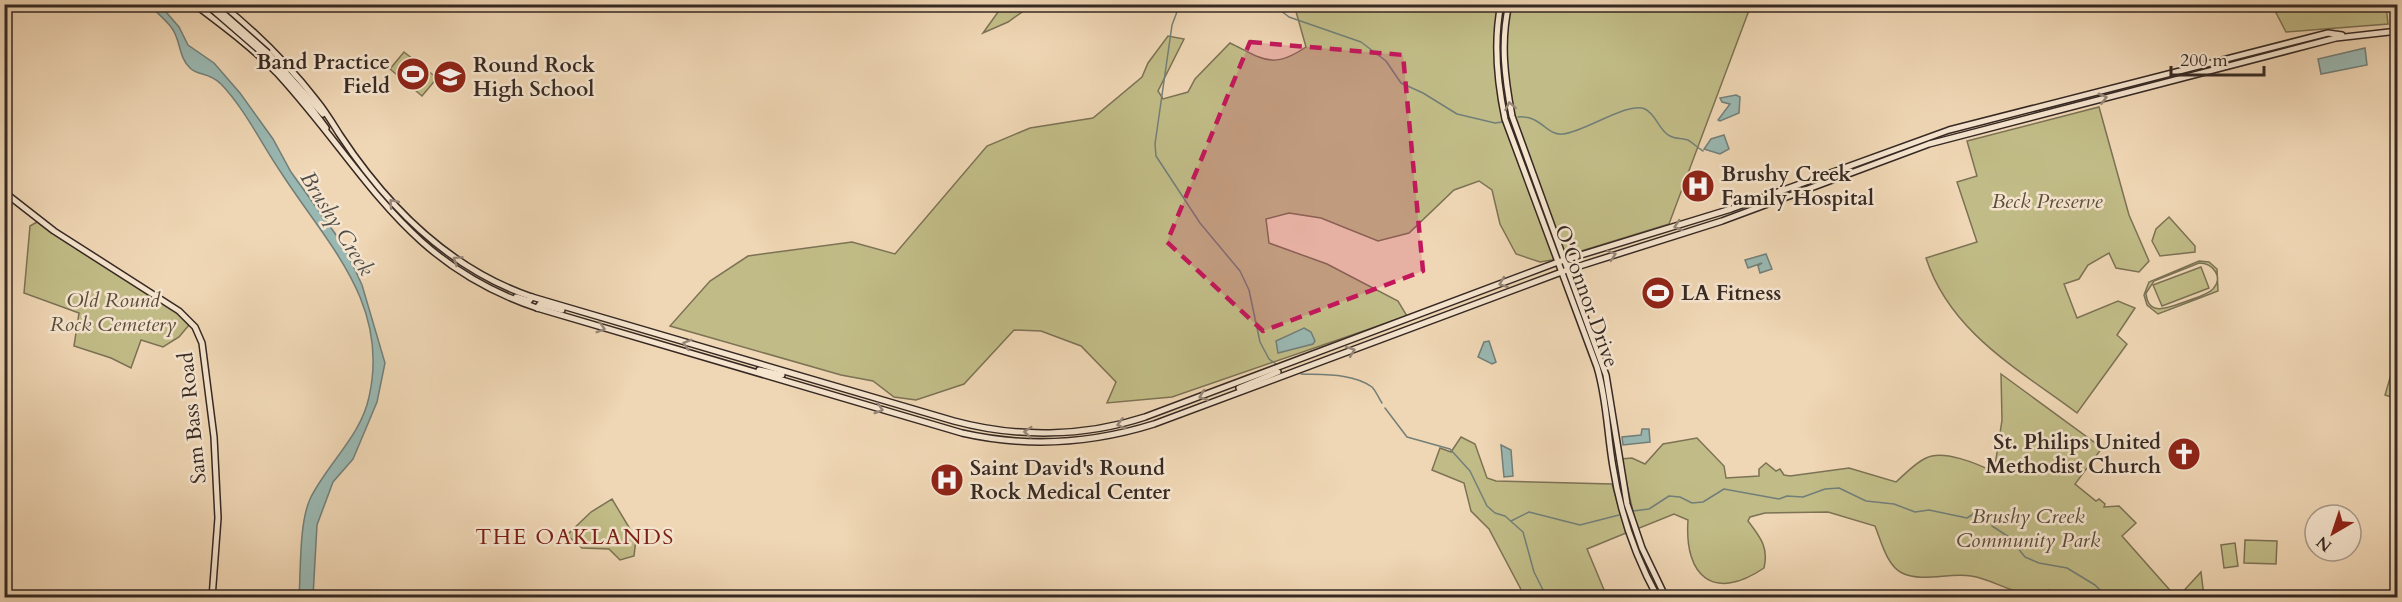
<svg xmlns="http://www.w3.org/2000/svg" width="2402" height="602" viewBox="0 0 2402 602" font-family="Cardo,serif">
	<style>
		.green { fill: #c1bc87; stroke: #7c7255; stroke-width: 1.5; fill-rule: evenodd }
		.water { fill: #9ab8b2; stroke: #727f79; stroke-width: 1.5 }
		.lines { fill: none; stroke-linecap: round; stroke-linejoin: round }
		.stream { stroke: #727f79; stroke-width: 1.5 }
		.secondary-casing { stroke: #362923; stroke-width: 8 }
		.secondary { stroke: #f5e4ce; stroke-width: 5 }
		.secondary-bridge-casing { stroke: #362923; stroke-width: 8; stroke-linecap: butt }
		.secondary-bridge { stroke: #f5e4ce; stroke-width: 5 }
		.oneway { stroke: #968678 }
		.marked { fill: #c2185b; fill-opacity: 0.2; stroke: #c2185b; stroke-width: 4.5; stroke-dasharray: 12 8; stroke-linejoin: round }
		.labels { text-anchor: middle; stroke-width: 5; stroke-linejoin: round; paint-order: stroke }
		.poi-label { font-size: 21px; font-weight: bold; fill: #362923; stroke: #f5e4ce; text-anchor: start }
		.park-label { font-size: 21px; font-style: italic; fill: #594e3c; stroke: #f5e4ce }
		.street-label { font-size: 21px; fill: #362923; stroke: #f5e4ce }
		.water-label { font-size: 22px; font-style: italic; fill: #4f4d47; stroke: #f5e4ce }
		.neighbourhood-label { font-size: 22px; letter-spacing: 1.5px; fill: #7a1f14; stroke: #f5e4ce }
	</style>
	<rect width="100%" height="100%" fill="#efd6b4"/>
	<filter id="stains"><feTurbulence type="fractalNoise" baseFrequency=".00333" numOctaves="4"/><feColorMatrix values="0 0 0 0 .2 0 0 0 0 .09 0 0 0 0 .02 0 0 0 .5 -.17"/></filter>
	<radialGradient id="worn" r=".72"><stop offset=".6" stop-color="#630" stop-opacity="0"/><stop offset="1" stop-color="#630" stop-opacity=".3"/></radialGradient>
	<g class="green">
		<path d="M1003,5H1032L1008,22L983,33Z"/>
		<path d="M1286,5H1751L1669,224L1552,260L1540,262L1516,254L1500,224L1492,190L1479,181L1454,190L1409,233L1378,241L1321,218L1289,213L1266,219L1269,243L1327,264L1398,301L1407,316L1172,397L1107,403L1116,382L1081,346L1041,331L1014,330L964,384L916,400L894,397L873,381L841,375L670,326L710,281L748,256L852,242L895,254L987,146L1030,128L1093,118L1142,77L1148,63L1168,36L1184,39L1158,91L1163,99L1188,92L1195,79L1230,43C1263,59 1272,70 1306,47L1295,8Z"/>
		<path d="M2272,5H2386L2388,24L2286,32Z"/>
		<path d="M404,52L437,78L422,96L390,69Z"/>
		<path d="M2099,107L2129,215L2149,261L2139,272L2116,268L2109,253L2088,265L2079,279L2064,284L2077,318L2118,301L2135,308L2117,335L2127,344L2077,413C2018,369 1950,332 1926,258L1977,242L1957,182L1977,176L1967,141Z"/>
		<path d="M2169,217L2195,246V252L2160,256L2152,241L2156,229Z"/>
		<path d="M37,222L178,312L189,325L179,337L163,347L141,340L131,368L111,358L74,346L79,313L24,293L30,226Z"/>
		<path d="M2199,261L2209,262L2217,269L2218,291L2158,314L2147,305L2144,295L2149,282ZM2199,263C2213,263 2224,277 2213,289C2207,295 2195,298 2187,301C2172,306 2148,319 2146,293L2154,281Z"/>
		<path d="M2201,267L2209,288L2162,306L2153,285Z"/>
		<path d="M2392,371L2397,372V399L2385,395Z"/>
		<path d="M2001,374L2102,448L2075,484L2096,501L2099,499L2105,504L2104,507L2119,506L2136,523L2122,536L2176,597H2061L2049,590C2019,602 1999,580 1971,576C1950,572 1923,583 1902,573C1887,566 1881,541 1875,526L1828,512L1765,513L1750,517L1748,521C1760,537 1769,547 1764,568C1714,602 1684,577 1688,520L1674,514L1637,529L1621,459L1632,458L1645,464L1663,444L1697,438L1724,466L1726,478L1759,476V469L1766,463L1776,471L1780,469L1784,475L1790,476L1849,468L1896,482C1905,474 1915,463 1926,458C1943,449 1978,464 1994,472L2002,420Z"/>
		<path d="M1461,437L1475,444L1487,478L1496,481L1612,484L1626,533L1587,549L1607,597H1525L1489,529L1471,511L1464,483L1432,470L1440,448L1451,452Z"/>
		<path d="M612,499L636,539L634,556L620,560L609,549L582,548L567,535L591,512Z"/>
		<path d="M2245,540L2277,541L2276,564L2244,563Z"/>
		<path d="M2235,543L2238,566L2224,568L2221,545Z"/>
		<path d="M2201,572L2204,597H2178Z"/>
	</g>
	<g class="water">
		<path d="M149,5H160L179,27L188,45L214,63L240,93L273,139L291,172L344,246L362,285L385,363L377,402L364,433L353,459L333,482L317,525L313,597H299C301,569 299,524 310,499C327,464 361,436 369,397C390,304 328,245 282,174C262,145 245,109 221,84C209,72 198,76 190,68C178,57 181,39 171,27C165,19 156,12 149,5Z"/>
		<path d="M2365,48L2367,65L2321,74L2318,59Z"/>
		<path d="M1736,95L1740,97L1739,113L1720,121L1718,120L1730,104L1722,102L1720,98Z"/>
		<path d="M1724,135L1729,149L1720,154L1704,149L1711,139Z"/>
		<path d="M1766,254L1772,269L1760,273L1758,266L1762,263L1748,268L1745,260Z"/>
		<path d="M1304,328L1311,332L1315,341L1313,344L1278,353L1276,341Z"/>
		<path d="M1489,341L1496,362L1492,364L1478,357L1484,342Z"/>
		<path d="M1642,429H1649L1650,442L1623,445L1622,437L1641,435Z"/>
		<path d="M1501,445L1511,450L1513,476L1504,477Z"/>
	</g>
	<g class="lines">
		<g class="stream">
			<path d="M1180,4L1172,25L1155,144L1156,156L1200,223L1240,271L1249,290L1260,342L1269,359L1276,364"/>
			<path d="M1272,4L1289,17L1361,42L1386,61L1401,83L1423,93L1457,114L1495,123L1502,122"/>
			<path d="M1518,117C1542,115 1546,136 1563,134C1585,132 1628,101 1645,109C1657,115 1659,131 1670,136C1675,139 1682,138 1688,140C1693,143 1698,148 1703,151"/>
			<path d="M1301,374C1323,375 1353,373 1372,387C1376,391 1379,399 1382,403"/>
			<path d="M1385,408L1407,437L1450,449L1470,471L1487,506L1495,513L1505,516L1523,532L1534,572L1547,598"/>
			<path d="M1633,511L1649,509L1669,496L1680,497L1692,503L1703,502L1724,489L1779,499L1787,496L1803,497L1825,489L1839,488L1866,501L1894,504L1915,512L1929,510L1967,518L1978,511L1986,521"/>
			<path d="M1511,521L1529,512L1580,525L1619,515"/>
			<path d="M1992,526L2009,537L2025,557L2039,563L2067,568L2095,585L2108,598"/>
		</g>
		<g class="secondary-casing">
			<g id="secondary">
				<path d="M194,4C223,26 253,48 278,74C366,170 403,263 537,308L962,433C1028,448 1090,444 1154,424L1567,270L1722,221L1929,144L2336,38L2398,31"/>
				<path d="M221,4C257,33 289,65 317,101C326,112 333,124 340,135C387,206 449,269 532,297L954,421C1017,438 1084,437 1145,417L1558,262L1731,209L1949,130L2328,33L2342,35"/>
				<path d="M1501,4C1493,43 1497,81 1505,119L1597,367C1607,400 1607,433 1613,467C1620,512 1636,558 1658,598"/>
				<path d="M1509,4C1500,42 1505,79 1512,116L1606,375L1627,504L1642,548L1666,598"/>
				<path d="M268,53L323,114"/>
				<path d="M266,56L303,97L326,128"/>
				<path d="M4,192L54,231L179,311L195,327L202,343L214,437L218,518L212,598"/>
				<path d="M516,297L529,301L532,297"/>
				<path d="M537,308L540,304L562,310"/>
				<path d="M759,370L782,375"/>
				<path d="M1239,388L1278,372"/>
			</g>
		</g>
		<use href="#secondary" class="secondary"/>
		<g class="secondary-bridge-casing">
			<g id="secondary-bridge">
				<path d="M216,7L268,53"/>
				<path d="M213,10L266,56"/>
			</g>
		</g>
		<use href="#secondary-bridge" class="secondary-bridge"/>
	</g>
	<defs><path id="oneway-chevron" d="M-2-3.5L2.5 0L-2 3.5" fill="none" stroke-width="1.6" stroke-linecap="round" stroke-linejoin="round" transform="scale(1.5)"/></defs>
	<g class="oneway">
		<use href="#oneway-chevron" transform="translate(2103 98) rotate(-15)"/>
		<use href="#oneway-chevron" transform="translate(1510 106) rotate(-101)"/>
		<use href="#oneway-chevron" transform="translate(393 203) rotate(-131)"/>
		<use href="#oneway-chevron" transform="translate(1678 226) rotate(162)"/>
		<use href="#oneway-chevron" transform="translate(1612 255) rotate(-18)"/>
		<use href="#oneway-chevron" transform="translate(457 260) rotate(-146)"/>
		<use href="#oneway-chevron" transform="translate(1503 283) rotate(159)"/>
		<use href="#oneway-chevron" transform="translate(601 328) rotate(16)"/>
		<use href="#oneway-chevron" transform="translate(687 344) rotate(-164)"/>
		<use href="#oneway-chevron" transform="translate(1351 351) rotate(-21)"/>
		<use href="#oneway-chevron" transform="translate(1203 396) rotate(160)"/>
		<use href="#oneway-chevron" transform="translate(879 409) rotate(16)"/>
		<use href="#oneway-chevron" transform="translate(1121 424) rotate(166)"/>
		<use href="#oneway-chevron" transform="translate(1028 432) rotate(-176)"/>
	</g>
	<path class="marked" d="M1250,42L1403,55L1423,271L1263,331L1167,242Z"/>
	<defs>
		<g id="stadium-disc" transform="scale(1.725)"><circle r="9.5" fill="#8f2418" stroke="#f5e4ce"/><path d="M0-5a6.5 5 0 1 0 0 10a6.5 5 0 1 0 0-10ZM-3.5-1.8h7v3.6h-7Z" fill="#fff"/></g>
		<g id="school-disc" transform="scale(1.725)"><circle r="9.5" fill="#8f2418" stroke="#f5e4ce"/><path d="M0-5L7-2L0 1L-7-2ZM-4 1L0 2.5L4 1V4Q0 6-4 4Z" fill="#fff"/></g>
		<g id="hospital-disc" transform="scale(1.725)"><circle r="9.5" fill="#8f2418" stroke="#f5e4ce"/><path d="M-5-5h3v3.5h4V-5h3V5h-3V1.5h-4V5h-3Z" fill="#fff"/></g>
		<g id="church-disc" transform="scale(1.725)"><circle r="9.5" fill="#8f2418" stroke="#f5e4ce"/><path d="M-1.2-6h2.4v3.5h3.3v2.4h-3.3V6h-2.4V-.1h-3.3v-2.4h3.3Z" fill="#fff"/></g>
	</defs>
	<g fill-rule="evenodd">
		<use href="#stadium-disc" x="413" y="74"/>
		<use href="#school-disc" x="450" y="77"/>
		<use href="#hospital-disc" x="1698" y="186"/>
		<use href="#stadium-disc" x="1658" y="293"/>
		<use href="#church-disc" x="2184" y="454"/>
		<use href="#hospital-disc" x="947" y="480"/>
	</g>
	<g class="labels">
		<g class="poi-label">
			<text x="390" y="69" text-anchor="end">Band Practice<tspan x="390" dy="24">Field</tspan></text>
			<text x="473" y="72">Round Rock<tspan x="473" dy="24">High School</tspan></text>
			<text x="1721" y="181">Brushy Creek<tspan x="1721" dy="24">Family Hospital</tspan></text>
			<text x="1681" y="300">LA Fitness</text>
			<text x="2161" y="449" text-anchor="end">St. Philips United<tspan x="2161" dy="24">Methodist Church</tspan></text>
			<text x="970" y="475">Saint David's Round<tspan x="970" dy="24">Rock Medical Center</tspan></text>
		</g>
		<g class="park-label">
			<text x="2047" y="208">Beck Preserve</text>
			<text x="113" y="307">Old Round<tspan x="113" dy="24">Rock Cemetery</tspan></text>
			<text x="2028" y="523">Brushy Creek<tspan x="2028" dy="24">Community Park</tspan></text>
		</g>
		<g class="street-label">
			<text transform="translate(1587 296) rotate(70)" y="7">O'Connor Drive</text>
			<text transform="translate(192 418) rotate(-96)" y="7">Sam Bass Road</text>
		</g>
		<g class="water-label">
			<text transform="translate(338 223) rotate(58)" y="8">Brushy Creek</text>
		</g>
		<g class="neighbourhood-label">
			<text x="575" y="544">THE OAKLANDS</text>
		</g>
	</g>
	<rect width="2402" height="602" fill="none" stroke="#efd6b4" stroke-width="24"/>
	<rect x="6" y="6" width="2390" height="590" fill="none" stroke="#362923" stroke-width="3"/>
	<rect x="12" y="12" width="2378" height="578" fill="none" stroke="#362923" stroke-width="1.5"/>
	<g transform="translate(2333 533) rotate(219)"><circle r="28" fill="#f5e4ce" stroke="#a9998a" stroke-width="1.5"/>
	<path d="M0-4.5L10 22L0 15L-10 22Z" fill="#8f2418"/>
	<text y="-9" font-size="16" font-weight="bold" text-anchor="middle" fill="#362923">N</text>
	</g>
	<path d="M2171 66v9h93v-9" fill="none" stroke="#362923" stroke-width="3"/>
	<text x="2180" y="66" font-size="18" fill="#362923" stroke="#f5e4ce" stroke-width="4.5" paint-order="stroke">200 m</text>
	<rect width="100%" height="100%" filter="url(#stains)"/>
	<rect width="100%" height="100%" fill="url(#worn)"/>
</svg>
